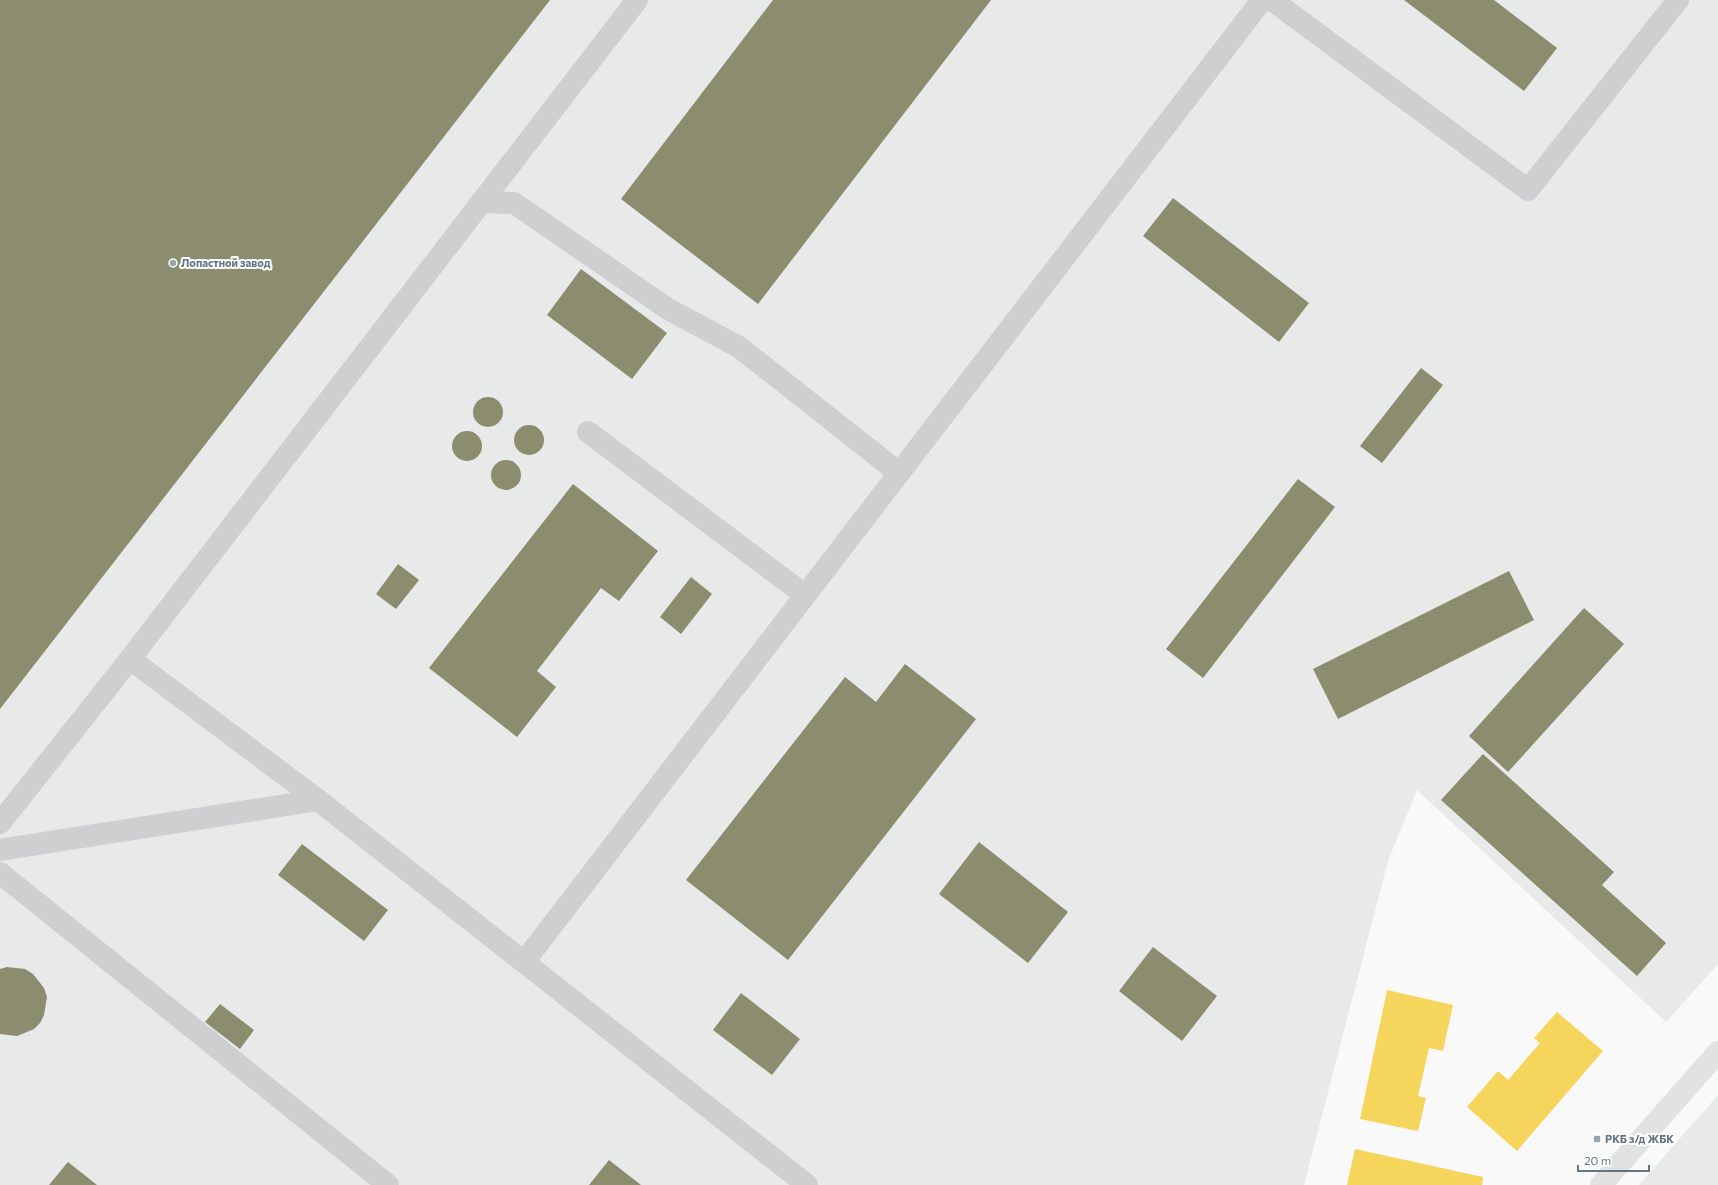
<svg xmlns="http://www.w3.org/2000/svg" width="1718" height="1185" viewBox="0 0 1718 1185" font-family="Commissioner,sans-serif">
	<style>
		.built { fill: #e8e9e9 }
		.homes { fill: #f6d55c }
		.industry { fill: #8c8c6e }
		.lines { fill: none; stroke-linecap: round; stroke-linejoin: round }
		.minor { stroke: #cecfd0; stroke-width: 22 }
		.major { stroke: #e1e2e2; stroke-width: 22 }
		.poi-dot { fill: #99a4ac; stroke: #fff; stroke-width: 1.5 }
		.labels { text-anchor: middle; stroke-width: 4; stroke-linejoin: round; paint-order: stroke }
		.poi-label { font-size: 11px; font-weight: bold; fill: #657683; stroke: #fff; text-anchor: start }
	</style>
	<rect width="100%" height="100%" fill="#f9f9f9"/>
	<g class="built">
		<path d="M0,0H1718V964L1666,1022L1417,790L1388,861L1304,1185H0Z"/>
		<path d="M1718,1095V1185H1639Z"/>
	</g>
	<g class="homes">
		<path d="M1387,990L1453,1005L1443,1051L1429,1048L1418,1096L1426,1098L1418,1131L1360,1119Z"/>
		<path d="M1557,1012L1603,1051L1517,1151L1467,1107L1498,1071L1508,1080L1540,1043L1534,1038Z"/>
		<path d="M1355,1149L1483,1177L1482,1185H1347Z"/>
	</g>
	<g class="industry">
		<path d="M0,0H550L0,709Z"/>
		<path d="M773,0H991L758,304L621,199Z"/>
		<path d="M1404,0H1494L1557,48L1524,91Z"/>
		<path d="M1173,198L1309,303L1279,342L1143,236Z"/>
		<path d="M581,269L667,333L632,379L547,315Z"/>
		<path d="M1421,368L1443,385L1382,463L1360,446Z"/>
		<circle cx="488" cy="412" r="15"/>
		<circle cx="529" cy="440" r="15"/>
		<circle cx="467" cy="446" r="15"/>
		<circle cx="506" cy="475" r="15"/>
		<path d="M1298,479L1335,507L1203,678L1166,649Z"/>
		<path d="M573,484L658,551L619,601L601,588L537,671L556,687L517,737L429,668Z"/>
		<path d="M398,564L419,580L396,609L376,594Z"/>
		<path d="M1509,571L1534,620L1338,719L1313,669Z"/>
		<path d="M691,577L712,594L681,634L660,617Z"/>
		<path d="M1584,608L1624,644L1508,772L1469,736Z"/>
		<path d="M905,664L976,719L788,960L686,880L845,677L876,702Z"/>
		<path d="M1483,754L1614,872L1602,885L1666,943L1637,976L1441,800Z"/>
		<path d="M979,842L1068,912L1028,963L939,894Z"/>
		<path d="M302,844L388,910L364,941L278,875Z"/>
		<path d="M1153,947L1217,996L1182,1041L1119,991Z"/>
		<path d="M7,967L25,969L33,974L44,988L47,997L44,1015L40,1023L34,1029L17,1036L0,1034V969Z"/>
		<path d="M741,993L800,1039L772,1075L713,1030Z"/>
		<path d="M220,1004L254,1030L240,1049L205,1022Z"/>
		<path d="M609,1160L641,1185H589Z"/>
		<path d="M68,1162L97,1185H49Z"/>
	</g>
	<g class="lines">
		<g class="minor">
			<path d="M1272,0L1528,190L1678,0"/>
			<path d="M482,202L514,203L668,309L739,347L899,473"/>
			<path d="M588,432L805,595"/>
			<path d="M130,659L318,800L807,1185"/>
			<path d="M0,823L130,659L637,0"/>
			<path d="M0,850L318,800"/>
			<path d="M0,873L388,1185"/>
			<path d="M524,962L1262,0"/>
		</g>
		<path class="major" d="M1601,1185L1718,1052"/>
	</g>
	<g class="poi-dot">
		<circle cx="173" cy="263" r="4"/>
		<rect x="1593" y="1135" width="8" height="8" rx="2"/>
	</g>
	<g class="labels">
		<g class="poi-label">
			<text x="181" y="267">Лопастной завод</text>
			<text x="1605" y="1143">РКБ з/д ЖБК</text>
		</g>
	</g>
	<path d="M1578 1165v6h71v-6" fill="none" stroke="#657683" stroke-width="2"/>
	<text x="1584" y="1165" font-size="12" fill="#657683" stroke="#ffffff" stroke-width="3" paint-order="stroke">20 m</text>
</svg>
